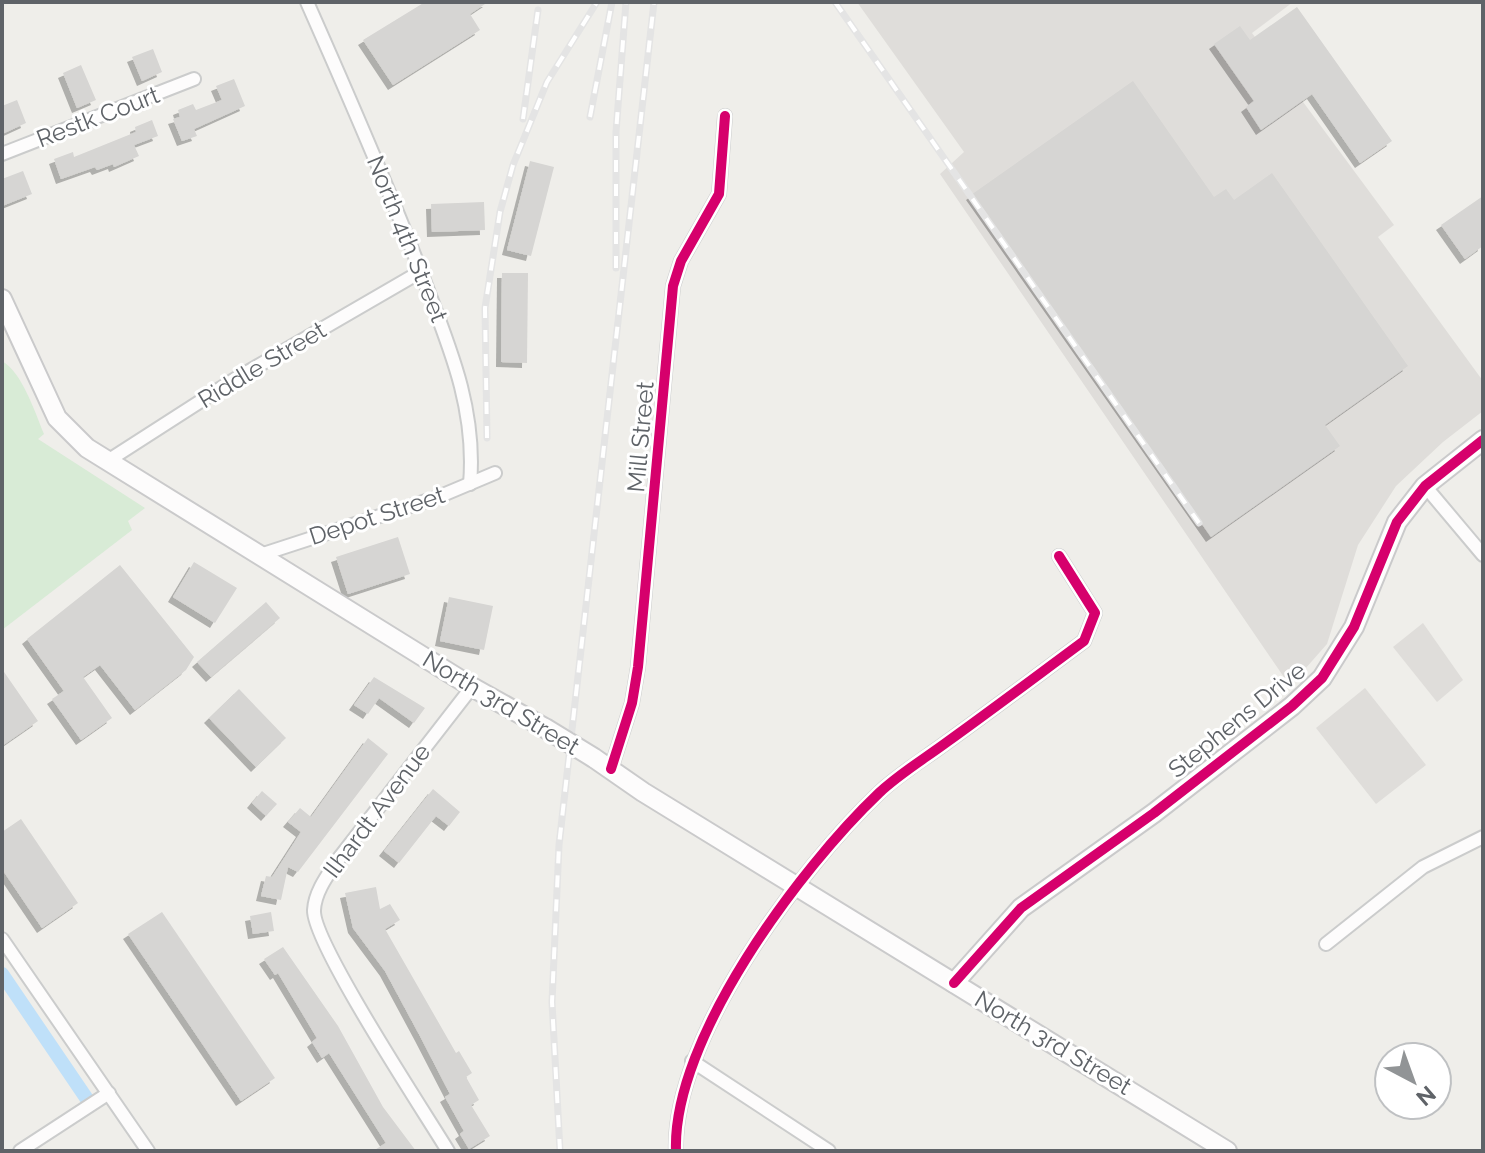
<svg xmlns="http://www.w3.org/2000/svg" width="1485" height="1153" viewBox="0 0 1485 1153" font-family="Raleway,sans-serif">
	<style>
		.industrial { fill: #dfddda }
		.green { fill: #d8ebd6 }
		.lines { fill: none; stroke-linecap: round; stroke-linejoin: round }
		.canal { stroke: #bfe0f9; stroke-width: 14 }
		.building { fill: #d6d5d3; filter: url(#shadow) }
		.street-casing { stroke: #cbcccc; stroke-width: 16 }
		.secondary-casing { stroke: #cacacb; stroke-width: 22 }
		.street { stroke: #fdfcfc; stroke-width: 12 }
		.secondary { stroke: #fdfcfc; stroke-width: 18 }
		.rail-casing { stroke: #e4e4e4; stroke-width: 7 }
		.rail { stroke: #fff; stroke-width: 4; stroke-dasharray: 12; stroke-linecap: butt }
		.secondary-bridge-casing { stroke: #cacacb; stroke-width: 22; stroke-linecap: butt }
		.secondary-bridge { stroke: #fdfcfc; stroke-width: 18 }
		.cycleway-casing { stroke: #fff; stroke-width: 15 }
		.cycleway { stroke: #d6006c; stroke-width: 10 }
		.labels { text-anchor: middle; stroke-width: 6; stroke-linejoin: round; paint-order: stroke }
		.street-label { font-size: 24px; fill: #5f6368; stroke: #fff }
	</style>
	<defs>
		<filter id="shadow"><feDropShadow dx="-5" dy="5" stdDeviation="0" flood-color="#0004"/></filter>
	</defs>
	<rect width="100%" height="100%" fill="#efeeea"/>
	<g class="industrial">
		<path d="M857,2H1293L1252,33L1394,225L1378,237L1483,381V411L1443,442L1396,486L1358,545L1327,644L1290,686L940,174L964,152Z"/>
		<path d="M1423,623L1463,680L1437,702L1393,647Z"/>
		<path d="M1365,688L1426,765L1376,804L1316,728Z"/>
	</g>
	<path class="green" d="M2,361C22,372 35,412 44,434L38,439L145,508L128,521L132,530L2,630Z"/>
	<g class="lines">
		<path class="canal" d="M2,974L91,1105"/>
	</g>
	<g class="building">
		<path d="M425,2H488L470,14L480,30L393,85L363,40Z"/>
		<path d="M1297,7L1392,141L1360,163L1312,94L1261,130L1246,107L1254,101L1214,44L1240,26L1250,40Z"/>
		<path d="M153,49L162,72L142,81L132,57Z"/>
		<path d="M81,65L96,100L77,108L63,73Z"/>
		<path d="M234,79L245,106L194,129L197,136L182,141L173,119L180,117L178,110L193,104L196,110L222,100L216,86Z"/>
		<path d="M1133,81L1214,197L1226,189L1234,200L1272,173L1408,366L1325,425L1340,446L1211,537L971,195Z"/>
		<path d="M17,100L26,123L2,134V106Z"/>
		<path d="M152,120L158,136L134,145L139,156L114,167L113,164L97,170L95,167L61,179L54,159L73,152L74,157L136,132L135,127Z"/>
		<path d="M530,161L554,167L531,256L507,250Z"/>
		<path d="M23,171L32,194L2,206V179Z"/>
		<path d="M1483,196V246L1465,259L1441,225Z"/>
		<path d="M484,202L485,230L432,232L431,204Z"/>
		<path d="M502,273H528L527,363L501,362Z"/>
		<path d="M398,537L410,574L348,594L336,557Z"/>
		<path d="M194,562L237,588L215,623L173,597Z"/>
		<path d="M120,565L194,657L186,670L135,710L100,665L83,677L112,718L81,740L52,699L64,691L27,639Z"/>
		<path d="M449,597L493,606L484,650L440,641Z"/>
		<path d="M266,602L280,618L211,677L197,662Z"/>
		<path d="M2,669L38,721L2,746Z"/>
		<path d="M374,677L425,708L414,723L379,698L368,714L354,705Z"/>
		<path d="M239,689L286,738L256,767L209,718Z"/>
		<path d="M368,738L388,754L298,872L288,867L281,900L261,896L266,876L272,877L301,832L288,822L300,808L311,817Z"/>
		<path d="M433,789L460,812L449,826L436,816L399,863L384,851Z"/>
		<path d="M262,791L277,804L266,816L252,803Z"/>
		<path d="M21,819L78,903L42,928L2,869V832Z"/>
		<path d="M376,887L380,909L390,904L400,920L385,929L456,1053L459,1051L472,1073L466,1077L479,1100L471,1105L490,1136L469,1149L460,1134L464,1131L445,1097L450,1094L420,1036L385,971L353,928L345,893Z"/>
		<path d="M162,912L275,1078L241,1101L128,934Z"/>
		<path d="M271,912L274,931L253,934L250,916Z"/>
		<path d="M283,947L338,1026L383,1107L416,1151H373L386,1143L329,1053L322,1058L312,1042L317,1038L278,973L275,975L264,959Z"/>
	</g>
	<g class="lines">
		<g class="street-casing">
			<g id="street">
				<path d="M307,2C346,90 384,177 419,267C446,339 477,405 470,484"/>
				<path d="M2,154L194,79"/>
				<path d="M106,462L232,381L420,272"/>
				<path d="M1425,486L1483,555"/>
				<path d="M257,556L438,497L495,473"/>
				<path d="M611,769L632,703L638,667L673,286L681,261L719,194L725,116"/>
				<path d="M2,939L148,1151"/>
				<path d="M1326,944L1423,867L1483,837"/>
				<path d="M692,1061L829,1151"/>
				<path d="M20,1151L109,1093"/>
				<path d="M448,1151C425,1113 312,942 314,910C315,892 327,876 337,861L472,687"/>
				<path d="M676,1151C672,1039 800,868 879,793C899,774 924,759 947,742C993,709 1038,675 1084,641L1095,613L1059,556"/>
			</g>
		</g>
		<g class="secondary-casing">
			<g id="secondary">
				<path d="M2,299L57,418L87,448L472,687L545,728"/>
				<path d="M594,758L643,792L1227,1151"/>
				<path d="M954,983L1021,908L1154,813L1292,706L1322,678L1354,627L1397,522L1425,486L1483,440"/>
			</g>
		</g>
		<use href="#street" class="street"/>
		<use href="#secondary" class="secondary"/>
		<g class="rail-casing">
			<g id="rail">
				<path d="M835,2L1199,523"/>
				<path d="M590,117L612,2"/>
				<path d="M523,119L538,10"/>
				<path d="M616,268V132L626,2"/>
				<path d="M487,438L485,308L500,212L513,165L547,82L597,2"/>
				<path d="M560,1151L552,1002L559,845L654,2"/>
			</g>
		</g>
		<use href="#rail" class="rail"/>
		<g class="secondary-bridge-casing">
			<path id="secondary-bridge" d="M545,728L594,758"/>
		</g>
		<use href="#secondary-bridge" class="secondary-bridge"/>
		<g class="cycleway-casing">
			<g id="cycleway">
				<path d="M611,769L632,703L638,667L673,286L681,261L719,194L725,116"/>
				<path d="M954,983L1021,908L1154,813L1292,706L1322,678L1354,627L1397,522L1425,486L1483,440"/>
				<path d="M676,1151C672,1039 800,868 879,793C899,774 924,759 947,742C993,709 1038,675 1084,641L1095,613L1059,556"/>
			</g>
		</g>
		<use href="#cycleway" class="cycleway"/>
	</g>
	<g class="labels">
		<g class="street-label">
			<text transform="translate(98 117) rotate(-21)" y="8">Restk Court</text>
			<text transform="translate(407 239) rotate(68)" y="8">North 4th Street</text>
			<text transform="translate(262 365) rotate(-31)" y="8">Riddle Street</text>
			<text transform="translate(641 437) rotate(-85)" y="8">Mill Street</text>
			<text transform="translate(377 516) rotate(-18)" y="8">Depot Street</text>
			<text transform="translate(501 703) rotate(31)" y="8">North 3rd Street</text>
			<text transform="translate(1237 720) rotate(-39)" y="8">Stephens Drive</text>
			<text transform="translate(377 811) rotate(-53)" y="8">Ilhardt Avenue</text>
			<text transform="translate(1053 1043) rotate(31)" y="8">North 3rd Street</text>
		</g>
	</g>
	<rect width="1485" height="1153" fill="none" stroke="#5f6368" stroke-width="8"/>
	<g transform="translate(1413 1081) rotate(139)"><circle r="38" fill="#ffffff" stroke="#bfc1c3" stroke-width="2"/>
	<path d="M0-6L14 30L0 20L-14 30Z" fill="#919496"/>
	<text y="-12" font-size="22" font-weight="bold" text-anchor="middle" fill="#5f6368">N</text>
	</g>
</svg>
